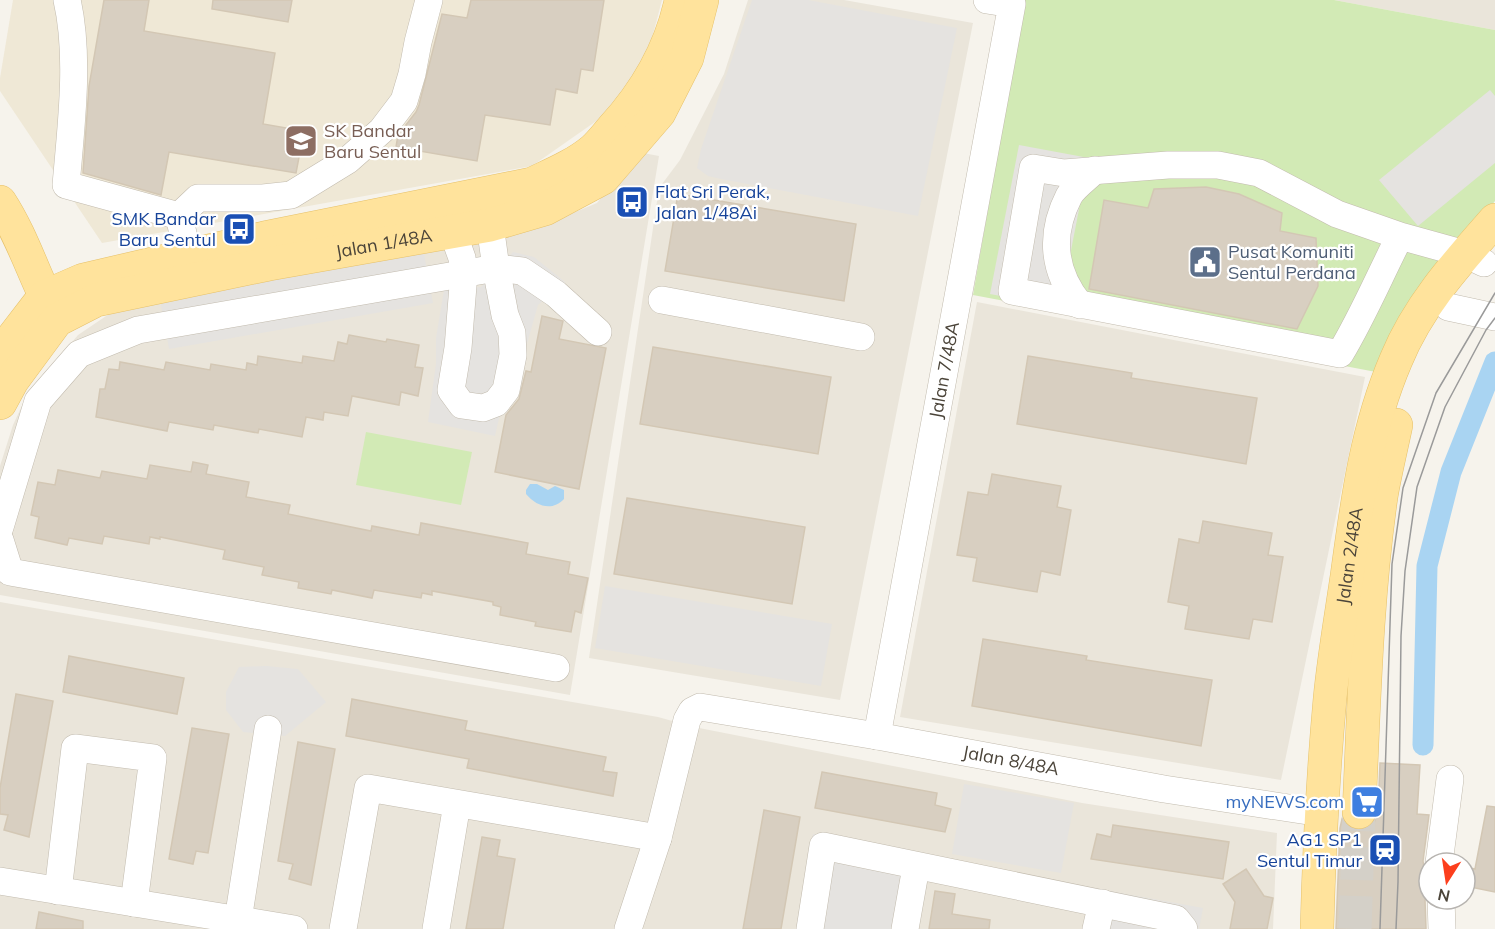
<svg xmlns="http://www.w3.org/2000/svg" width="1495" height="929" viewBox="0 0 1495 929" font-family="Mulish,sans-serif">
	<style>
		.residential { fill: #eae5da }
		.education { fill: #efe8d6 }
		.green { fill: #d2eab5 }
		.parking { fill: #e5e3e0 }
		.water { fill: #a9d4f2 }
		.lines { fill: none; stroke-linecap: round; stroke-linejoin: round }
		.canal { stroke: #a9d4f2; stroke-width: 21 }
		.building { fill: #d8cfc1; stroke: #d3c7b4; stroke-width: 1.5 }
		.major-tunnel { stroke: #d4d0c8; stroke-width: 33; stroke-dasharray: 33 16; stroke-linecap: butt }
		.minor-casing { stroke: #c2bbae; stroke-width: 28 }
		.major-casing { stroke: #e6c16a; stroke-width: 34 }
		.minor { stroke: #fff; stroke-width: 27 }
		.major { stroke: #ffe39c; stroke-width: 33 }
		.tram { stroke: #9a9a9a; stroke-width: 1.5 }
		.labels { text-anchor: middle; stroke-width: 4.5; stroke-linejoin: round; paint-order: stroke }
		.education-label { font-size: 18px; fill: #785e54; stroke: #fff; text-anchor: start }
		.transit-label { font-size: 18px; fill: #164399; stroke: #fff; text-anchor: end }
		.street-label { font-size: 18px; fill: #4b4439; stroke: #fff }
		.service-label { font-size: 18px; fill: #4e5e75; stroke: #fff; text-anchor: start }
		.shop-label { font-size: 18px; fill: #366cbe; stroke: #fff; text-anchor: end }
	</style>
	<rect width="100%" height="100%" fill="#f6f3ec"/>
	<g class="residential">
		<path d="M748,0H844L973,23L840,700L589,658L659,188L680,160L724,74Z"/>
		<path d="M1334,0H1495V30Z"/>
		<path d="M638,152L659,156L570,695L0,595V466L13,425L26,397L78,335L121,306L556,220L597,203Z"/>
		<path d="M977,302L1365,377L1281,780L900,717Z"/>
		<path d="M0,602L658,717L694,727L1082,803L1277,833L1273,929H0Z"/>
	</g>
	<path class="education" d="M13,0H662L646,61L605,115L532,166L102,243L0,91V78Z"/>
	<g class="green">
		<path d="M1024,0H1334L1495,30V201L1416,302L1376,372L973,295Z"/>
		<path d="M366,432L472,452L461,505L356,485Z"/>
	</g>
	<g class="parking">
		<path d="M752,0H808L957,28L918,216L721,179L708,176L697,168L701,149Z"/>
		<path d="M1490,90L1495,96V163L1418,226L1379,180Z"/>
		<path d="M1019,145L1089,158L1060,307L990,294Z"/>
		<path d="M423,248L433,303L169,349L159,294Z"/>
		<path d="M513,252L534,257L565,282L538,305L516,382L500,414L495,436L428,422L436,364V338L444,290L481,287Z"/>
		<path d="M605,586L832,624L821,686L595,648Z"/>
		<path d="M266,666L298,669L326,702L285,736L243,732L226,710V692L239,667Z"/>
		<path d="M964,784L1074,803L1061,873L952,854Z"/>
		<path d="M813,834L907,849L894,929H798Z"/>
		<path d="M1093,888L1203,908L1199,929H1085Z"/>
	</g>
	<path class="water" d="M530,484H537L548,490L555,486L564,490V499C552,512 536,506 526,494V490Z"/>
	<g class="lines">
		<path class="canal" d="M1423,745L1427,566L1451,472L1495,362"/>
	</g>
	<g class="building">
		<path d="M104,0H149L144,31L275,53L263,124L304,131L296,173L169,152L161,195L83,173L89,86Z"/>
		<path d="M213,0H292L288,22L212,9Z"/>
		<path d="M471,0H604L593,71L581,69L577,93L556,89L550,125L485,115L477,161L396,147L398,135L416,112L419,105L442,14L467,18Z"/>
		<path d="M1206,187L1239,194L1282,213L1280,231L1316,238L1318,286L1297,329L1089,289L1104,200L1148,208L1154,189Z"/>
		<path d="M678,194L856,224L844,301L665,271Z"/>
		<path d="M542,316L563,321L559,339L606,348L579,489L495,472L506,415L519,399L526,371L531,372Z"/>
		<path d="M349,335L386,342L387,339L419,345L415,367L423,368L418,396L401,392L399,405L352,396L348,416L324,412L323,420L306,417L302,437L259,429L258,433L214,425L213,430L169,422L167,431L96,417L100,389H105L109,369L119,370L120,362L164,370L166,362L210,370L211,364L246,370L247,363L257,365L258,356L302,363L303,356L334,361L338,342L347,344Z"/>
		<path d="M653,347L831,377L818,454L640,424Z"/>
		<path d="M1028,356L1132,373L1131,378L1257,398L1246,464L1017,424Z"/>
		<path d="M193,462L208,465L206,474L249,482L246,497L290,505L288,514L371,531L372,526L419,535L421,523L528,543L526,554L570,562L568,574L588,578L581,613L575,611L571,632L535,626L536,622L500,615L501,607L493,605V602L432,591V595L422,593L421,598L374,590L372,598L332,590L331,594L298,588L299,582L262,575L264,567L223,559L225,550L160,537V539L150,537L149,544L104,536L102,544L69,538L67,545L35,538L39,517L31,515L38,482L55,485L58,470L100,478L102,471L147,479L150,465L191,472Z"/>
		<path d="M992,474L1061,486L1057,507L1071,510L1060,575L1041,571L1037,592L973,581L977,558L957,555L968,492L988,495Z"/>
		<path d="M627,498L805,527L792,604L614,574Z"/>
		<path d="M1203,521L1272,533L1268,555L1283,557L1272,622L1253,619L1249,639L1185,629L1189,606L1168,602L1179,539L1199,543Z"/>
		<path d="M983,639L1087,656L1086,660L1212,680L1201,746L972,706Z"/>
		<path d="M69,656L184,678L177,714L63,692Z"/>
		<path d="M16,694L53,701L29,837L4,830L8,815L0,814V788Z"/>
		<path d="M352,699L467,721L465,730L606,757L603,771L617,773L613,796L467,768L469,759L346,736Z"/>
		<path d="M192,728L229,734L208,853L196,851L193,864L169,859Z"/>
		<path d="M298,742L335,749L311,885L289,879L293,864L278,861Z"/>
		<path d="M1380,763L1420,765L1417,814L1429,815L1423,861L1424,868L1429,875V889L1425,900L1426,929H1336L1340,828L1342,819L1348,827L1358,831L1367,829L1374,823L1378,813Z"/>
		<path d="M822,772L937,793L935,805L951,809L945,832L815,808Z"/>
		<path d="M1487,806L1495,807V892L1465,886V867L1475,869Z"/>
		<path d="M764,810L800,817L781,929H743Z"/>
		<path d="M1113,825L1229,842L1223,879L1091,859L1097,834L1111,837Z"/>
		<path d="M482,837L500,840L497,856L515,859L503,929H466Z"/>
		<path d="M1246,869L1264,896L1273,898L1267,929H1230L1235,902L1223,884Z"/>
		<path d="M935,891L955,894L952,914L990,920L989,929H929Z"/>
		<path d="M39,912L83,921V929H36Z"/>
	</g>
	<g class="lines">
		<path class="major-tunnel" d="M1355,929L1359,812"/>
		<g class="minor-casing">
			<g id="minor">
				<path d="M67,0C80,56 71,127 66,185L179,216L188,255"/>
				<path d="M179,216L198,198H263L291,195L348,160L382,130L404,101L412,74L418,42L429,0"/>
				<path d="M452,230L462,258L464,273L458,348L451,390L462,405L483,408L496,403L506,390L513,355L512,333L505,315L496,268L490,225"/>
				<path d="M1400,236C1380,275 1363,316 1340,354L1012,291L1033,168L1064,173L1168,165H1218L1259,173L1337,214L1400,236L1465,254L1484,263"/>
				<path d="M662,300L861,337"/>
				<path d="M1080,305C1053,272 1049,235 1069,196C1074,187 1087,178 1095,170"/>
				<path d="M1448,307L1495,317"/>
				<path d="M0,527L38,401L79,354L138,330L496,268L522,271L556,294L598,332"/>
				<path d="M0,540L10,572L556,668"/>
				<path id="s1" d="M877,736L1012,4L987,0"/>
				<path d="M1439,863L1450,779"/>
				<path d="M0,881L294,929"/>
				<path d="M58,891L75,748L153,758L134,903"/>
				<path d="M1441,899L1442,929"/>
				<path d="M238,920L268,729"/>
				<path d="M343,929L368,788L658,838"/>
				<path d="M436,929L457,804"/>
				<path id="s2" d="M628,929L658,838L687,720L692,711L700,707L877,736L1164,789L1321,813"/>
				<path d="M810,929L823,846L1176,919L1184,929"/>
				<path d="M905,929L916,867"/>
				<path d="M1096,929L1102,903"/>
			</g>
		</g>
		<g class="major-casing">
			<g id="major">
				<path d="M0,202C23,237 35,279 55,316"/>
				<path d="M0,354L44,297L83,280L264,238L532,184C553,174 575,165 593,150C600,144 606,136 612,129C644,94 669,52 680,5"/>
				<path id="s3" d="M0,403L12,381L57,320L96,300L269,264L490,225L545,209L603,178L659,113L687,58L702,0"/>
				<path d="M1359,812C1364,707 1366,602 1381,497C1385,473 1391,449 1396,425"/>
				<path id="s4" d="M1317,929C1319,852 1323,775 1330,698C1334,657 1341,617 1347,576C1357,502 1366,430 1396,360C1418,306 1457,263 1495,220"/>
			</g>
		</g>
		<use href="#minor" class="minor"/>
		<use href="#major" class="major"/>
		<g class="tram">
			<path d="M1380,929L1392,564L1403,488L1436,393L1495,293"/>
			<path d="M1396,929L1398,882L1401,636L1405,571L1417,487L1445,407L1486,330L1495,318"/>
		</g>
	</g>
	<defs>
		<g id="school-square" transform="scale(1.725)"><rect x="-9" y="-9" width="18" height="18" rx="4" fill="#8d6e63" stroke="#fff"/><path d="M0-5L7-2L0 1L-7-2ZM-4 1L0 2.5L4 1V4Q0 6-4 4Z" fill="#fff"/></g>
		<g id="bus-square" transform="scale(1.725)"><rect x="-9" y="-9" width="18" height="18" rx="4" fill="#1a4fb4" stroke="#fff"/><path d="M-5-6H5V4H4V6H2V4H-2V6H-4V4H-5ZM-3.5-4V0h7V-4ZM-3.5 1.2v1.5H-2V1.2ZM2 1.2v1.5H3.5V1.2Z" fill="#fff"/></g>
		<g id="civic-square" transform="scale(1.725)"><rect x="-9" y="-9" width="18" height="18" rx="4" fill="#5c6f8a" stroke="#fff"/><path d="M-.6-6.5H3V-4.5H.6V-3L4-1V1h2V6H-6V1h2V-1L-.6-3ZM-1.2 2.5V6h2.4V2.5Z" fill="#fff"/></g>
		<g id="supermarket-square" transform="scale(1.725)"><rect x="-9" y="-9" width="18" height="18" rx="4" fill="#3f7fe0" stroke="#fff"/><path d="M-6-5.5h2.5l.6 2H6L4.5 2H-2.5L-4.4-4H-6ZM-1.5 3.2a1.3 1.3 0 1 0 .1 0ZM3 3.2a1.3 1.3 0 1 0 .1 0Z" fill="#fff"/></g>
		<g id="station-square" transform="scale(1.725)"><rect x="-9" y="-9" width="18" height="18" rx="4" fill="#1a4fb4" stroke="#fff"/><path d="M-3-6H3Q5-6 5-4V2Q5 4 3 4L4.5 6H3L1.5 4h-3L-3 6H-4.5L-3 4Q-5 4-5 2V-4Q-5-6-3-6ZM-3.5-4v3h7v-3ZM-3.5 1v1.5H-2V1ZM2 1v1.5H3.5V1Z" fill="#fff"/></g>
	</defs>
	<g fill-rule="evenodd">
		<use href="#school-square" x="301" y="141"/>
		<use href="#bus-square" x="632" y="202"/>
		<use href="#bus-square" x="239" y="229"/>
		<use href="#civic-square" x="1205" y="262"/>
		<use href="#supermarket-square" x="1367" y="802"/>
		<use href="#station-square" x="1385" y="850"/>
	</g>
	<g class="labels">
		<g class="education-label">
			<text x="324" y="137">SK Bandar<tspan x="324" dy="21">Baru Sentul</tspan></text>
		</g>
		<g class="transit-label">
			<text x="655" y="198" text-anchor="start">Flat Sri Perak,<tspan x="655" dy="21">Jalan 1/48Ai</tspan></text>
			<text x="216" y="225">SMK Bandar<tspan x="216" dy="21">Baru Sentul</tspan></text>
			<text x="1362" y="846">AG1 SP1<tspan x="1362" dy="21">Sentul Timur</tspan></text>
		</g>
		<g class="street-label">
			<text dy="6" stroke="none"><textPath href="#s3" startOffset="438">Jalan 1/48A</textPath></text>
			<text dy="6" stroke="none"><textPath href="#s1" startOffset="372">Jalan 7/48A</textPath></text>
			<text dy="6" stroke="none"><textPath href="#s4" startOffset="375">Jalan 2/48A</textPath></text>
			<text dy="6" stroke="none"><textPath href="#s2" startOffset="552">Jalan 8/48A</textPath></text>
		</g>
		<g class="service-label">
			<text x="1228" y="258">Pusat Komuniti<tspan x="1228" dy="21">Sentul Perdana</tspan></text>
		</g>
		<g class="shop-label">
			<text x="1344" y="808">myNEWS.com</text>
		</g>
	</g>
	<g transform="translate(1447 881) rotate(192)"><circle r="28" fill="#ffffff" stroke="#b7b4b0" stroke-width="1.5"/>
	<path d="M0-4.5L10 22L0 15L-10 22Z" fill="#fc3f1d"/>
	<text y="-9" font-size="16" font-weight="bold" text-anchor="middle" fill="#4b4439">N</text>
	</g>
</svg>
